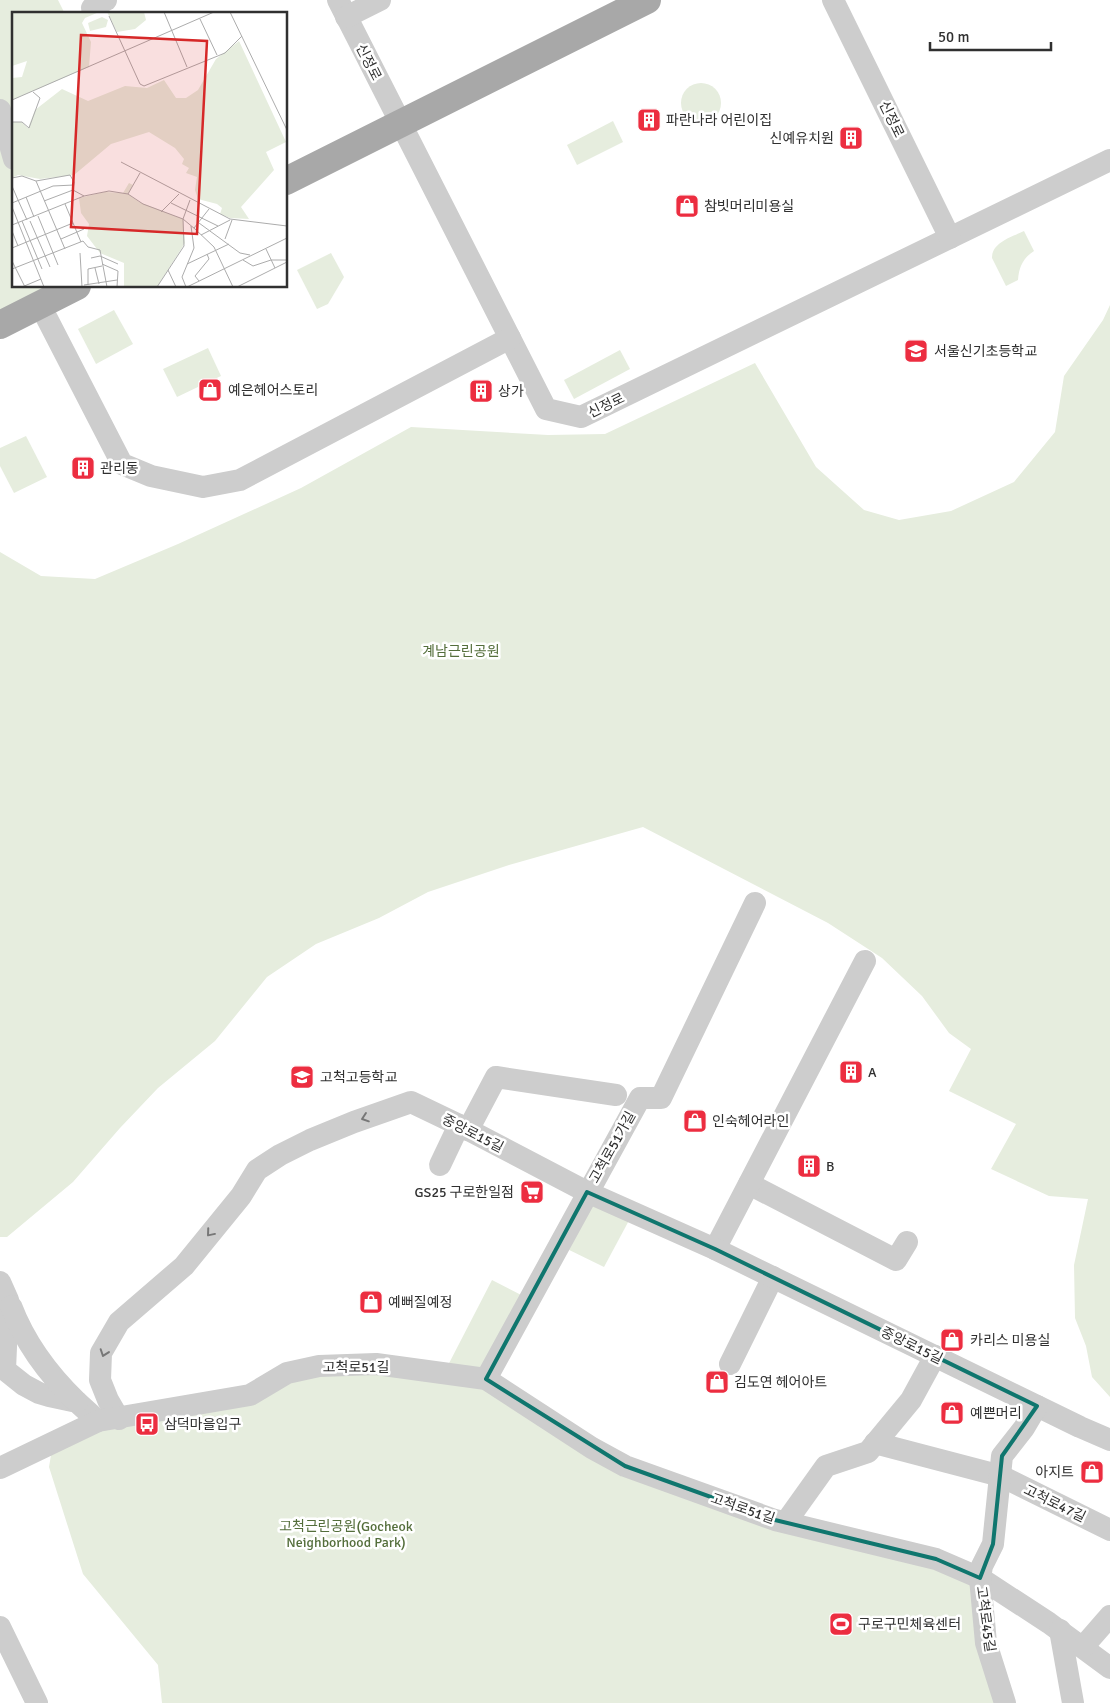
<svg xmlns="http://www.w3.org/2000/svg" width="1110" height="1703" viewBox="0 0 1110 1703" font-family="Signika,'Noto Sans KR',sans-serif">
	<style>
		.green { fill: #e6edde }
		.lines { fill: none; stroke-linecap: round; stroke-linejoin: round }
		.minor { stroke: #cdcdcd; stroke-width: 22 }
		.major { stroke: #a8a8a8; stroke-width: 28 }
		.oneway { stroke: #777 }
		.marked { fill: none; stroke: #0f766e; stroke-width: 4; stroke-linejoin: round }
		.labels { text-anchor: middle; stroke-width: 5; stroke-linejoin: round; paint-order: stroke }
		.street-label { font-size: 14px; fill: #303030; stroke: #fff }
		.poi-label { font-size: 14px; fill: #303030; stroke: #fff; text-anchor: start }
		.park-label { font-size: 14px; fill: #546e3b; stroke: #fff }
		.inset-road { fill: none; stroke: #acacac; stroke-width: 1 }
		.view { fill: #d62828; fill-opacity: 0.15; stroke: #d62828; stroke-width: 2.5 }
		.inset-edge { fill: none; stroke: #303030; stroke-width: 2.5 }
	</style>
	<rect width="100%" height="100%" fill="#fff"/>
	<g class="green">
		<path d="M0,0H58L65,14H14V286H78L0,325Z"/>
		<circle cx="701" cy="103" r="20"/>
		<path d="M613,121L623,142L577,165L567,145Z"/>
		<path d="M1024,231L1034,251C1023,258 1019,267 1018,280L1006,286L992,258C992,242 1012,237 1024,231Z"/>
		<path d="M331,253L344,277L328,304L317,309L297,270Z"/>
		<path d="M1110,305V1397L1092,1377L1086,1346L1075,1318L1074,1265L1088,1199L1049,1196L991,1169L1016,1124L949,1091L971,1049L949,1033L922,996L882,958L828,923L643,827L509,865L428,892L379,918L316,944L267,977L215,1041L158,1088L120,1128L73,1182L7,1237H0V552L41,576L95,579L178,544L301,488L411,427L548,435L605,434L755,363L816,467L864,510L899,520L951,511L1014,482L1055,432L1064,376L1103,320Z"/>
		<path d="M114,310L133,344L96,364L78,329Z"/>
		<path d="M208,348L221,376L177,397L163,369Z"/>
		<path d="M620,350L630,369L574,399L564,380Z"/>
		<path d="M26,436L47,477L14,493L0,466V448Z"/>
		<path d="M587,1192L633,1213L604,1267L559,1245Z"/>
		<path d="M492,1280L529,1299L486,1379L592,1448L980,1578L1005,1703H162L158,1665L83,1574L49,1467L53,1443L287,1373H444Z"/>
	</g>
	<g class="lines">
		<g class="minor">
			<path d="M338,0L546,409L581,417L1110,160"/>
			<path d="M833,0L950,238"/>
			<path d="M92,8L106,0"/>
			<path d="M346,17L380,0"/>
			<path d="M0,110L14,159"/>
			<path d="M40,305L122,464L151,476L203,487L240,480L510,338"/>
			<path d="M468,1130L496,1077L616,1095"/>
			<path d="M440,1165L459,1125"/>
			<path d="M749,1184L896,1260L907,1242"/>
			<path d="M715,1249L865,961"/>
			<path d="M0,1282L8,1300L5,1370L24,1385L39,1393L49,1396L77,1402L98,1421"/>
			<path d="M11,1306C25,1343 48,1374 77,1402"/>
			<path d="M730,1364L773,1277"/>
			<path d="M486,1379L640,1098H661L755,903"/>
			<path d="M119,1419L108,1400L100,1380L101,1353L119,1322L184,1266L241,1196L257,1170L280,1155L310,1140L354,1122L411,1102L459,1125L587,1192L715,1249L1080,1427L1110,1440"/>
			<path d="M875,1443L1001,1476L1110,1530"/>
			<path d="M0,1468L98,1421L250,1395L287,1373L319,1366L376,1364L486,1379L592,1448L625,1466L775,1520L936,1559L980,1578L1049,1623L1110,1668"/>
			<path d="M786,1522L826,1466L868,1452L911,1400L935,1356"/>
			<path d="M0,1627L37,1703"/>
			<path d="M1060,1630L1073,1703"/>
			<path d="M1083,1647L1110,1616"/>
			<path d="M1005,1703L986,1643L980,1578L982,1566L993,1544L1002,1456L1024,1428L1037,1406"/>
		</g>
		<g class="major">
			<path d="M286,181L647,0"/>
			<path d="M0,325L77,286"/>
		</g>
	</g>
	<defs><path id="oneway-chevron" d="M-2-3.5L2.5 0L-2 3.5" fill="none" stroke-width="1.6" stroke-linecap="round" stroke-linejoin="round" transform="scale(1.25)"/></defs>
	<g class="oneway">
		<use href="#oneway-chevron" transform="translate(365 1118) rotate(161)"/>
		<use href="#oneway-chevron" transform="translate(210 1233) rotate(130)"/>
		<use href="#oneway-chevron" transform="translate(104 1353) rotate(109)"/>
	</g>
	<path class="marked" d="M587,1192L715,1249L1037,1406L1002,1456L993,1544L980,1578L936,1559L775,1520L625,1466L486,1379Z"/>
	<defs>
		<g id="building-square" transform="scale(1.25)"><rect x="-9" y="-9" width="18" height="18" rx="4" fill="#ec2d40" stroke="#fff"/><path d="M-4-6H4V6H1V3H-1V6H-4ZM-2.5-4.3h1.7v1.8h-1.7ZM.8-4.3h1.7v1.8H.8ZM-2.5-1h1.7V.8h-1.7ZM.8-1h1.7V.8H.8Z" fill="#fff"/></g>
		<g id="shop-square" transform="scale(1.25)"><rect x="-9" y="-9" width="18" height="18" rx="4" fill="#ec2d40" stroke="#fff"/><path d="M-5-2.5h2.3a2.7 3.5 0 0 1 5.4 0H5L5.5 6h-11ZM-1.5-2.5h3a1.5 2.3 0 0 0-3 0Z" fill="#fff"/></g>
		<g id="school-square" transform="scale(1.25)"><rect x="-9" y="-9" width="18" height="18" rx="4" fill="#ec2d40" stroke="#fff"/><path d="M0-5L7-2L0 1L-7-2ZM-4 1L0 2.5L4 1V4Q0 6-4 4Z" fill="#fff"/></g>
		<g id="supermarket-square" transform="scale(1.25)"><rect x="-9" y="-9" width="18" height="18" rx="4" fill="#ec2d40" stroke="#fff"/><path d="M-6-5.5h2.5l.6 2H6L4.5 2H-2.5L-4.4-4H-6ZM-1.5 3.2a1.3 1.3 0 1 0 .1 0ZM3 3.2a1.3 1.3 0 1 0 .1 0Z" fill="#fff"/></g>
		<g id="bus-square" transform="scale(1.25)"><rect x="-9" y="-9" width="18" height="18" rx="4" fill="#ec2d40" stroke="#fff"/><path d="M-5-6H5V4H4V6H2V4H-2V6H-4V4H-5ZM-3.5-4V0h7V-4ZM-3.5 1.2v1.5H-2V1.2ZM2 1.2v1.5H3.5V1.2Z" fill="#fff"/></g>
		<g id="stadium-square" transform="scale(1.25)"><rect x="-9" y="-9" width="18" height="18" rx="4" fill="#ec2d40" stroke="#fff"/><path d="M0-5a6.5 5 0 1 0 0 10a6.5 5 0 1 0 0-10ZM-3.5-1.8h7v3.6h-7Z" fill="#fff"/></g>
	</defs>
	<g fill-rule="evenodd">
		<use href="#building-square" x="649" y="120"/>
		<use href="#building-square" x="851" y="138"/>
		<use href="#shop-square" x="687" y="206"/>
		<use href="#school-square" x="916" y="351"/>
		<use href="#shop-square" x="210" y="390"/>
		<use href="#building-square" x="481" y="391"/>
		<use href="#building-square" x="83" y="468"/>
		<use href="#building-square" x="851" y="1072"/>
		<use href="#school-square" x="302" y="1077"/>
		<use href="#shop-square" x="695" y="1121"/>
		<use href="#building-square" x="809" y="1166"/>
		<use href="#supermarket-square" x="532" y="1192"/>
		<use href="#shop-square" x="371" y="1302"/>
		<use href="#shop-square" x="952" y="1340"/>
		<use href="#shop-square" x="717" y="1382"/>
		<use href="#shop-square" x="952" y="1413"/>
		<use href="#bus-square" x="147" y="1424"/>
		<use href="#shop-square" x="1092" y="1472"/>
		<use href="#stadium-square" x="841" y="1624"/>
	</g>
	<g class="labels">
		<g class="street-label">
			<text transform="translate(369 62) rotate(63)" y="5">신정로</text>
			<text transform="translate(892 119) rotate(64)" y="5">신정로</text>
			<text transform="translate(606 405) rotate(-26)" y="5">신정로</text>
			<text transform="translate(473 1133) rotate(27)" y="5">중앙로15길</text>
			<text transform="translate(612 1147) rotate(-61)" y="5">고척로51가길</text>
			<text transform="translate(912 1345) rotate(26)" y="5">중앙로15길</text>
			<text x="356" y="1372">고척로51길</text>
			<text transform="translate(1055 1503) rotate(26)" y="5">고척로47길</text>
			<text transform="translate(743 1508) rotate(19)" y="5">고척로51길</text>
			<text transform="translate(986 1619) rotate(82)" y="5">고척로45길</text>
		</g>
		<g class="poi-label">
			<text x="666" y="125">파란나라 어린이집</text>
			<text x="834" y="143" text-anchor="end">신예유치원</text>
			<text x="704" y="211">참빗머리미용실</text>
			<text x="934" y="356">서울신기초등학교</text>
			<text x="228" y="395">예은헤어스토리</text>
			<text x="498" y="396">상가</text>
			<text x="100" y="473">관리동</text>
			<text x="868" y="1077">A</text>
			<text x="320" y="1082">고척고등학교</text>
			<text x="712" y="1126">인숙헤어라인</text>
			<text x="826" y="1171">B</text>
			<text x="514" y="1197" text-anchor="end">GS25 구로한일점</text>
			<text x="388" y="1307">예뻐질예정</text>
			<text x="970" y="1345">카리스 미용실</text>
			<text x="734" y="1387">김도연 헤어아트</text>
			<text x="970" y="1418">예쁜머리</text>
			<text x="164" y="1429">삼덕마을입구</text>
			<text x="1074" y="1477" text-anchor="end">아지트</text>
			<text x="858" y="1629">구로구민체육센터</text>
		</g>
		<g class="park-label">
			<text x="461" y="656">계남근린공원</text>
			<text x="346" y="1531">고척근린공원(Gocheok<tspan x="346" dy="16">Neighborhood Park)</tspan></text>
		</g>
	</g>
	<g transform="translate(12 12)">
		<rect width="275" height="275" fill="#fff"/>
		<path d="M0,0H87L73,6L70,11L79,30L77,55L0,88V66L10,65L15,49L0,54ZM95,0H132L134,8L123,17L105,20ZM90,5L96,8L94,15L78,19L76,11ZM227,29L274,130L254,140L262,158L229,195L237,207L218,206L208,202L210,196L205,192L186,187L183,178L185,165L174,161L177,156L170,152L172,147L163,136L137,120L99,132L62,163L28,167L6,163L0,166V110H10L16,116L23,98L50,77L76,89L113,74L135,76L152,68L164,86H174L186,78L204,47ZM117,171L121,173L116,182L127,190L171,207L173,231L145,275H112V251L88,241L75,224L77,212L69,201L67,186L93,180L111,181Z" fill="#e6edde"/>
		<path class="inset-road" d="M152,0L175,55M218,0L275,118M97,4L128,72L132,74L213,41L230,24M188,7L205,43M0,88L202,0M0,110H10L17,116L28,86L21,80M109,150L218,207L275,214M0,166L10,164L24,169L58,163L62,170L61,178L72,184M24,169L53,237M0,174L6,188M116,182L128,161M14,185L22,205M6,188L15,208M32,189L61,178M0,191L41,174L62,173M159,191L206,214M53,192L69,230M0,195L32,275M149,200L167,182M26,204L46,253M10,209L30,257M18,209L38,255M187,211L228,241L238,243M0,213L72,184L97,179L116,182L131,192L171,207L183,217L202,235L221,275M182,216L197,197M0,219L6,234M189,223L218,208M49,227L72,217M213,227L220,208M0,236L61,211M254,237L263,256M68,241L70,275M79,246L88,244L106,252M231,248L241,254L259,248H275M0,249L13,275M90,252L106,259L105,275M175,252L217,232M83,256L87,272M0,257L71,229L76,235L88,238L95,275M156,258L164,275M187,269L183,264L197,247L195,242M72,273L105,268M76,273V257L90,254M10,275L29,267M145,275L172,234L171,207L178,188M174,275L170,265L182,236L179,214M175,275L275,226M225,275L275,250"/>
		<path class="view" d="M69,23L195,29L185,222L59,215Z"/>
		<rect width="275" height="275" class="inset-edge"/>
	</g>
	<path d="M930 42v8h121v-8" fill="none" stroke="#303030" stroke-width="2.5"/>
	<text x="938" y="42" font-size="15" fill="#303030" stroke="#ffffff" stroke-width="4" paint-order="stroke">50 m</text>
</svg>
